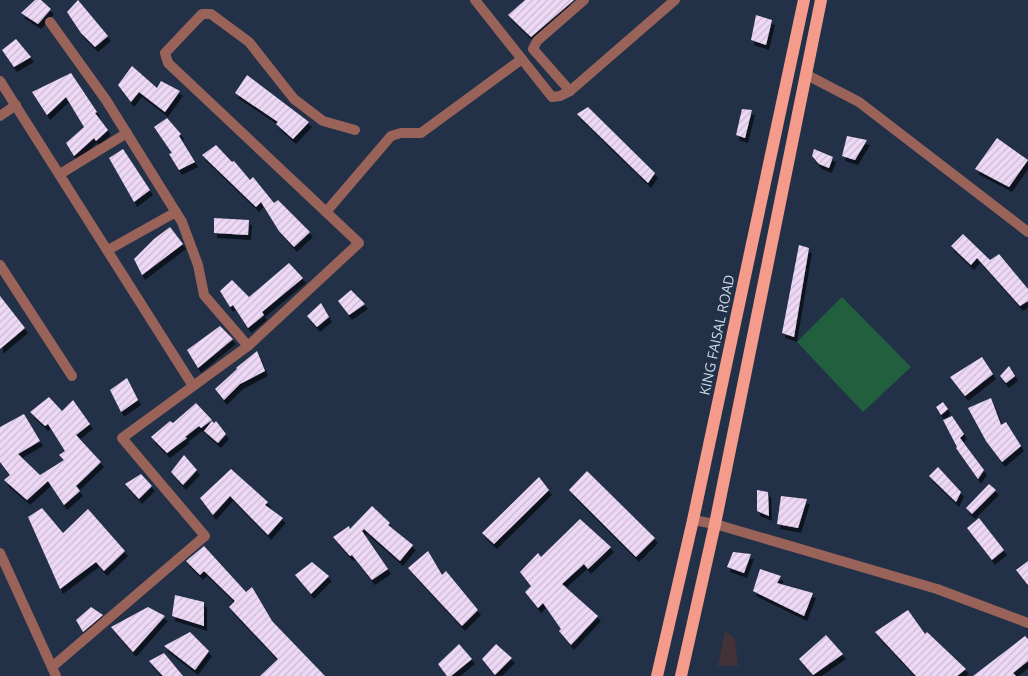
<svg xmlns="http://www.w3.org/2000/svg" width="1028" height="676" viewBox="0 0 1028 676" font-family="'Open Sans',sans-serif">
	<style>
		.commercial { fill: #443239 }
		.pitch { fill: #215f3e }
		.building { fill: url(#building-hatch); filter: url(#shadow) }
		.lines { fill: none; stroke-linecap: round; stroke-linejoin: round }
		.minor { stroke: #9a6359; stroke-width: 10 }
		.tertiary { stroke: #9a6359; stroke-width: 10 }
		.primary { stroke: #f59b8b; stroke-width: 12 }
		.labels { text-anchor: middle; stroke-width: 5; stroke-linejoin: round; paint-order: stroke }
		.street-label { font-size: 14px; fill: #ced8e7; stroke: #223148 }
	</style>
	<defs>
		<pattern id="building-hatch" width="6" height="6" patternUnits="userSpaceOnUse" patternTransform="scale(1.25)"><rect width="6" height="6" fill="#edd8f5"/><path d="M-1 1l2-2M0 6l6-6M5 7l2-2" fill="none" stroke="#cabad2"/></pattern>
		<filter id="shadow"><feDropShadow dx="3" dy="5" stdDeviation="0" flood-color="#0009"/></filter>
	</defs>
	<rect width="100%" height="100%" fill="#223148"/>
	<path class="commercial" d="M725,631L735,639L738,666H718Z"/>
	<path class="pitch" d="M842,297L911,367L863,412L797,342Z"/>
	<g class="building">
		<path d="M35,0H41L51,9L38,24L21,13Z"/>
		<path d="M78,0L108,36L95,47L81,33L67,12Z"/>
		<path d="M525,0H574L531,37L508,15Z"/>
		<path d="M756,15L772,20L766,45L751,40Z"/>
		<path d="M16,39L31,57L14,67L2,50Z"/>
		<path d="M132,66L157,88L161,81L180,91L165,112L139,92L131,102L118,85Z"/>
		<path d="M71,73L97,112L95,113L108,130L96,141L94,138L74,156L66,143L84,127L66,97L47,115L32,92Z"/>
		<path d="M247,75L309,122L293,139L276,124L278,122L235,93Z"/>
		<path d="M588,107L655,173L648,183L577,114Z"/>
		<path d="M742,109L752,110L745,138L736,135Z"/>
		<path d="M167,118L181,134L179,136L195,162L179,170L169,154L172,153L154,127Z"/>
		<path d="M847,136L867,140L855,160L842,156Z"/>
		<path d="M997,138L1028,160L1009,187L975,169Z"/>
		<path d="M216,145L232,162L234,161L250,180L253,177L274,203L278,200L310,232L294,247L279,231L261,202L256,207L202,155Z"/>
		<path d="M123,149L150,190L134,202L109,158Z"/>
		<path d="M814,149L833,157L829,168L819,164L812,156Z"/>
		<path d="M214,218L249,220L248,235L214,233Z"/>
		<path d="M170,227L183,244L142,275L134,259L154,239Z"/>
		<path d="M963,234L990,260L999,254L1028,289V301L1020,306L977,258L971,265L951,246Z"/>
		<path d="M799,245L809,248L794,337L782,333Z"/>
		<path d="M289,263L303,278L262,312L264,315L248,328L233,305L230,307L220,291L232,280L249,297Z"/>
		<path d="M351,290L365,304L349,315L338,301Z"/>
		<path d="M0,296L25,328L0,349Z"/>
		<path d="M321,303L329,317L317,327L307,316Z"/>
		<path d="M220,326L233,339L198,368L187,350Z"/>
		<path d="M257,351L265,371L240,384L224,400L215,389L237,369L236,368Z"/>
		<path d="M982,357L993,374L965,396L950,377Z"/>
		<path d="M1009,366L1015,376L1006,383L1000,376Z"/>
		<path d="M127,378L138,400L121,412L110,390Z"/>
		<path d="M49,397L62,411L73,400L90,424L76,435L101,462L76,486L80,491L64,505L48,481L27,500L4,480L10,475L0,462V427L24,414L40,441L18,454L40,475L64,460L59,455L65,451L48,424L45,426L30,412Z"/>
		<path d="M991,398L1001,425L1006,422L1021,446L1002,462L986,441L968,408Z"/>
		<path d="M943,402L948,409L941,415L936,407Z"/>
		<path d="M196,403L212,420L201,428L199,426L185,437L187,438L167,453L151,437L170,421L173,423Z"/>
		<path d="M952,416L964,434L960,438L984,470L978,479L956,448L957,447L943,420Z"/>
		<path d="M212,421L214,423L216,421L226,434L218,443L204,431Z"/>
		<path d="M184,455L197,470L183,485L171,472Z"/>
		<path d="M938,467L961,492L956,502L929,476Z"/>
		<path d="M231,469L268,502L265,505L283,518L268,535L230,496L213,515L200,498Z"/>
		<path d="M587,471L655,538L636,557L569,490Z"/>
		<path d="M141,474L152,486L139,499L125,484Z"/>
		<path d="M539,477L549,490L494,544L482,533Z"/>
		<path d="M989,484L996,490L972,514L966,508Z"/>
		<path d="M757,490L768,492L769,516L757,511Z"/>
		<path d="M781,496L807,499L798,528L777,524Z"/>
		<path d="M372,506L390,523L388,525L413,545L400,561L364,529L362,531L388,569L372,580L352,555L350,556L333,537L349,526L350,529Z"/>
		<path d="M42,508L63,533L88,509L125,551L104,571L96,562L60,589L28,517Z"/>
		<path d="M979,518L1004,550L992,560L967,528Z"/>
		<path d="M580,519L611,547L588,569L584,564L562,584L598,616L571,645L559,631L561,629L543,603L538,608L525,592L531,586L520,572L538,553L541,557Z"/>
		<path d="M204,546L246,592L252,587L272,621L325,676H260L278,659L229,607L235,601L204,571L200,575L186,561Z"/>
		<path d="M428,551L442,575L446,571L478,610L462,626L408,568Z"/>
		<path d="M733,552L751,554L744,573L727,567Z"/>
		<path d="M1028,561V585L1016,570Z"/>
		<path d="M312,562L329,576L311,594L295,575Z"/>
		<path d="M760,569L781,576L777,583L813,593L804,616L753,591Z"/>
		<path d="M175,595L204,602V626L172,616Z"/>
		<path d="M91,607L103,615L83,632L76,620Z"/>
		<path d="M148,607L165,616L133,652L111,627Z"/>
		<path d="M908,610L925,634L927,632L966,669L957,676H916L875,632Z"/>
		<path d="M190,632L209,651L195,670L164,646Z"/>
		<path d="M826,635L843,654L813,675L799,659Z"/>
		<path d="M1025,636L1028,639V661L1013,673L1016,676H973Z"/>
		<path d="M459,644L472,659L451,676H447L438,664Z"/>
		<path d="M496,644L512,658L495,675L482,659Z"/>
		<path d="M164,653L183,676H163L149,661Z"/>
	</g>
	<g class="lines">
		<g class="minor">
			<path d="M475,0L552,97L560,96L570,91L675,0"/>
			<path d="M50,22L106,100L182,222L198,265L204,295L248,346"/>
			<path d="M807,75L859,102L1028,232"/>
			<path d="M0,81L193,386"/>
			<path d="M570,91L533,49L537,41L584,0"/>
			<path d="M0,116L16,105"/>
			<path d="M60,174L127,133"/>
			<path d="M326,212L391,136L401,133H421L522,59"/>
			<path d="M108,250L176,212"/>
			<path d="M0,265L72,376"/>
			<path d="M693,520L715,524L937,589L1028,623"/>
			<path d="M52,667L205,536L122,438L248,346L359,243L168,63L165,53L202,14H211L249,42L294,99L323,121L355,130"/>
		</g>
		<path class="tertiary" d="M0,553L56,676"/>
		<g class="primary">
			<path d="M657,676L693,520L804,0"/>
			<path d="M681,676L715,524L821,0"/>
		</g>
	</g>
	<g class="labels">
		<g class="street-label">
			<text transform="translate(717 335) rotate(-78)" y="5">KING FAISAL ROAD</text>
		</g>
	</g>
</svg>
